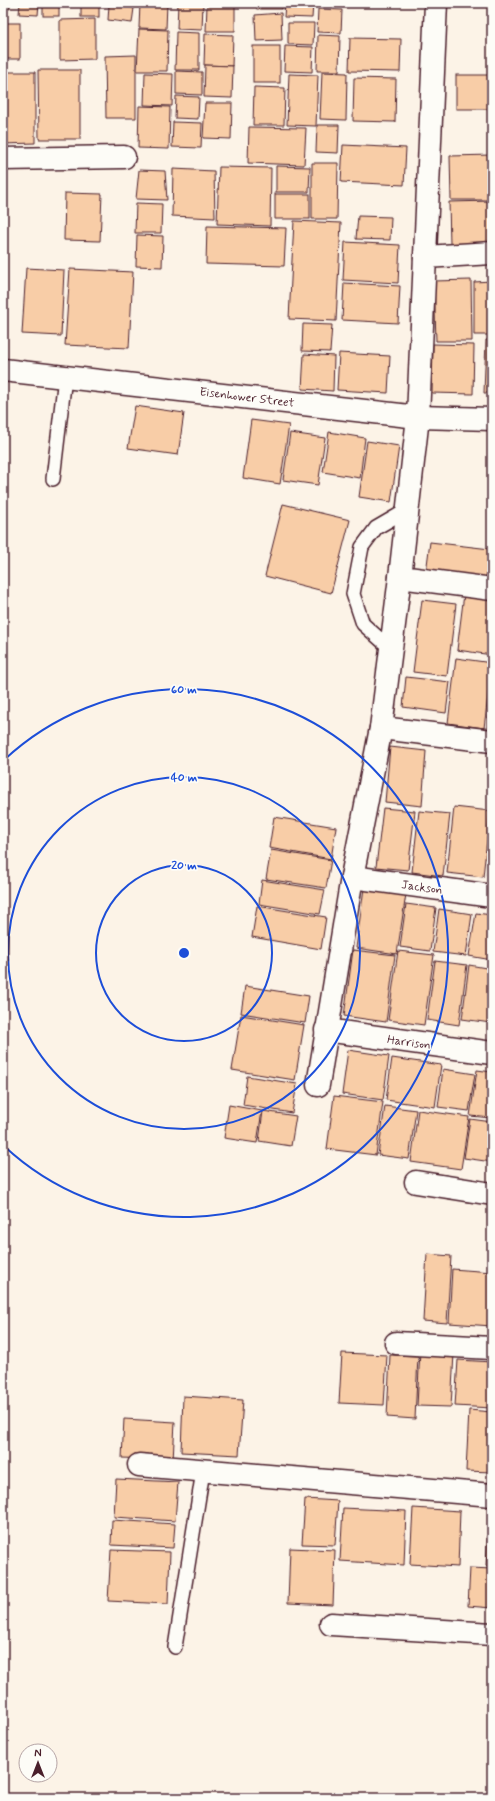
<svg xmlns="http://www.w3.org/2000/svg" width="495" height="1801" viewBox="0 0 495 1801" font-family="Mynerve,sans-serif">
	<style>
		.building { fill: #f8cda7; stroke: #4a1f2b }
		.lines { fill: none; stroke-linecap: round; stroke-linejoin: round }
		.lane-casing { stroke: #4a1f2b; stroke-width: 16 }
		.street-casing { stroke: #4a1f2b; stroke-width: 25 }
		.lane { stroke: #fdfcf7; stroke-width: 13 }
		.street { stroke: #fdfcf7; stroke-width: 22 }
		.ring { fill: none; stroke: #1d4ed8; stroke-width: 2 }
		.labels { text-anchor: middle; stroke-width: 3.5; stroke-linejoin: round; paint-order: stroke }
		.street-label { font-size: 12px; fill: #4a1f2b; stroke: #fdfcf7 }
		.centre { fill: #1d4ed8; stroke: #fdfcf7; stroke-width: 2 }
		.ring-label { font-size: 12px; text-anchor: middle; font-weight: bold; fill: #1d4ed8; stroke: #fdfcf7; stroke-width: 3.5; stroke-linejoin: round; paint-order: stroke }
	</style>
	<rect width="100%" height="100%" fill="#fcf3e7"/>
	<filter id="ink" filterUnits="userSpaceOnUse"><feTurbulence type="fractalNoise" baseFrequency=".025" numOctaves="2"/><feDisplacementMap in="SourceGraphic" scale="8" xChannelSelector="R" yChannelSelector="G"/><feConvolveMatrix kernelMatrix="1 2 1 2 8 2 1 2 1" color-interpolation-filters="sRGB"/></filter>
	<g filter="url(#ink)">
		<g class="building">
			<rect x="3" y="3" width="6" height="6"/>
			<path d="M20,3H39L38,15L19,14Z"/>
			<rect x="43" y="3" width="16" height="13"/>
			<rect x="81" y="3" width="18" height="14"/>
			<path d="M140,3H167L166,29L139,28Z"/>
			<path d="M178,3H203L202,30L177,29Z"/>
			<rect x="257" y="3" width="25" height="6"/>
			<path d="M285,3H313L312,18L284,17Z"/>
			<path d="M319,3H346V7L318,6Z"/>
			<path d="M109,5L134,8L132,23L108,20Z"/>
			<path d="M207,5L235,6V31H206Z"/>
			<path d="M318,9L342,10L341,33L317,32Z"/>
			<path d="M281,13L282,40L256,41L255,15Z"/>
			<path d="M95,19V59L60,60V20Z"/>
			<rect x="3" y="23" width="17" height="36"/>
			<path d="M288,23H314L313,45L288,44Z"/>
			<path d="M139,29L168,30L167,71H137Z"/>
			<path d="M176,32L199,33V70H175Z"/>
			<path d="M205,34L233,35L232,66L204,65Z"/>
			<path d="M318,35L340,36L339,71H317Z"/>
			<path d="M350,38L401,39L400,72L349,71Z"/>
			<rect x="253" y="46" width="27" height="37"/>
			<path d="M285,46L313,47L312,72L284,71Z"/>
			<path d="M136,55V118H106L105,56Z"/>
			<path d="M205,65L233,66L232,98L204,97Z"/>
			<path d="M38,70H80V139H39Z"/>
			<path d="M176,71L202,72V95L176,94Z"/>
			<path d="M3,72H35V143L3,144Z"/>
			<path d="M322,72L347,73L346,120L320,119Z"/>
			<path d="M145,73L173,74L172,106L144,105Z"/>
			<path d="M289,74L318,75L316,126L287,125Z"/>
			<rect x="456" y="75" width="36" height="34"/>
			<path d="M354,78L396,79L395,122L353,121Z"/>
			<path d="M254,87L285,88L284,125H253Z"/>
			<path d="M176,96L199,97L198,119L175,118Z"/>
			<path d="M205,103H232L231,139L203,138Z"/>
			<path d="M139,106L170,107L169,149L138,148Z"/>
			<path d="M173,122L202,123L201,148L172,147Z"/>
			<path d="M317,125H339L338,153L316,152Z"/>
			<path d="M249,127L306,128L304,165L248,163Z"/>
			<path d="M343,145L406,148L404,185L341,182Z"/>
			<path d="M492,155V200H451L450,156Z"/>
			<path d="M312,163H338L337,219H312Z"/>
			<path d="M276,166L310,167L309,192H276Z"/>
			<path d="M219,167L271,168L270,226L217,224Z"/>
			<path d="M173,169L214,171L215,218L172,216Z"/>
			<path d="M139,170L165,171L167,200L136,199Z"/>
			<path d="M65,193L102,194L100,241L64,240Z"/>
			<rect x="275" y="194" width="35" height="25"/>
			<path d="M492,201V243L450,244L449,202Z"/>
			<path d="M136,203L162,204L161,233H135Z"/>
			<path d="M358,216L391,217L390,240L356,239Z"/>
			<path d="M294,221L341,223L336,321L289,319Z"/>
			<path d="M207,226L286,228L284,266L206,264Z"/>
			<path d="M137,235L163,236L162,267L136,266Z"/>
			<path d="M345,242L400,245L398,283L343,280Z"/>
			<path d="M26,268L64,270L61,336L22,334Z"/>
			<path d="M70,269L133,272L129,348L65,345Z"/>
			<path d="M471,280L472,341H436L434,281Z"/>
			<path d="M492,281V335H474V282Z"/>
			<path d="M344,283L400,286L398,323L342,320Z"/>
			<path d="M303,324L332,325L330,352L302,351Z"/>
			<path d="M486,340H492V393H484Z"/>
			<path d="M433,344L474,345L473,394L432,393Z"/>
			<path d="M339,353L390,356L388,393L337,390Z"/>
			<path d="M304,354L334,356L333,391L302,389Z"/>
			<path d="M135,406L184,413L178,455L128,448Z"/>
			<path d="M251,420L289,425L280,484L243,478Z"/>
			<path d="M329,432L365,438L360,478L323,472Z"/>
			<path d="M290,433L325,438L318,485L283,480Z"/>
			<path d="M367,441L399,446L391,502L359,497Z"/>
			<path d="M283,504L350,520L331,593L265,576Z"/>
			<path d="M430,542L490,549L486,580L426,573Z"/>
			<path d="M464,594L492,597V655L457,650Z"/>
			<path d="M422,600L456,604L447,676L413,672Z"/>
			<path d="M456,658L492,663L484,728L448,723Z"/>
			<path d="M406,677L450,682L446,713L403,707Z"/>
			<path d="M492,685V718H488Z"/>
			<path d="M390,747L426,751L422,806L385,802Z"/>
			<path d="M454,807L490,811L483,877L447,873Z"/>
			<path d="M383,808L415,811L408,870L376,867Z"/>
			<path d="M419,811L450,814L443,876L412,872Z"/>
			<path d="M274,817L336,827L331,859L269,848Z"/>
			<path d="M492,826V875H487Z"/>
			<path d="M271,850L331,860L326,888L266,879Z"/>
			<path d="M262,880L325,890L320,914L259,904Z"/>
			<path d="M364,888L406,894L397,954L356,948Z"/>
			<path d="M406,904L436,908L430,951L400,947Z"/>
			<path d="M257,906L326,917L321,949L252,937Z"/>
			<path d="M439,909L472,914L466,956L433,952Z"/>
			<path d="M476,913L492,915V960L469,956Z"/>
			<path d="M353,950L395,955L386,1022L344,1016Z"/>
			<path d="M398,951L434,955L424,1025L388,1020Z"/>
			<path d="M435,961L467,965L459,1025L427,1020Z"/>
			<path d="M469,965L492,969L491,1023L462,1019Z"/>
			<path d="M245,986L309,996L305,1023L241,1013Z"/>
			<path d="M241,1015L304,1025L295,1080L232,1070Z"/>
			<path d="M348,1050L389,1056L383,1100L342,1094Z"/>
			<path d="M392,1058L441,1065L435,1107L386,1100Z"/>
			<path d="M443,1069L475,1074L469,1111L438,1107Z"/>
			<path d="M477,1070L492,1072V1118L470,1116Z"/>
			<path d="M247,1076L297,1084L292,1113L243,1105Z"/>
			<path d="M334,1096L383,1102L376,1155L327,1149Z"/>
			<path d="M229,1105L262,1111L257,1143L224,1138Z"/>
			<path d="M385,1106L416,1110L409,1159L378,1155Z"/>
			<path d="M418,1110L469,1117L461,1169L411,1162Z"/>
			<path d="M263,1111L296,1116L291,1146L259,1141Z"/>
			<path d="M470,1119L492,1122V1162L464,1158Z"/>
			<path d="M427,1254L451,1256L447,1323L423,1321Z"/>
			<path d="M452,1269L492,1272V1326L449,1323Z"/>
			<path d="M420,1351L454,1353L451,1407L417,1406Z"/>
			<path d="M342,1353L387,1355L384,1405L339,1403Z"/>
			<path d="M390,1355L418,1356L415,1419L387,1417Z"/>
			<path d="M458,1360L492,1362V1408L455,1406Z"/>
			<path d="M183,1396L243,1400L239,1455L181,1452Z"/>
			<path d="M469,1410L492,1412V1472L466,1471Z"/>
			<path d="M124,1419L175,1422L173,1460L122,1458Z"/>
			<path d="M116,1479L178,1482L175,1521L114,1517Z"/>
			<path d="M305,1499L338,1501L335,1545L302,1544Z"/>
			<path d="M343,1508L406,1511L404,1565L340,1561Z"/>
			<path d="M413,1508L460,1511L458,1567L410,1564Z"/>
			<path d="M489,1513H492V1566H486Z"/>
			<path d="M112,1520L175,1524L173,1548L111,1545Z"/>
			<path d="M290,1548L335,1550L333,1605L288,1603Z"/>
			<path d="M111,1550L170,1552L168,1604L108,1601Z"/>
			<path d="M470,1568L492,1569V1608L468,1606Z"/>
		</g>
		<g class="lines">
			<g class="lane-casing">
				<g id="lane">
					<path d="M53,479L65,377"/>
					<path d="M391,649L363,624L353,594L362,547L376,528L407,510"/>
					<path d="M175,1647L203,1471"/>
				</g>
			</g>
			<g class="street-casing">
				<g id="street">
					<path d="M3,159L124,157"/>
					<path d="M425,257L492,253"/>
					<path d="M3,370L418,417L492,419"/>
					<path d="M400,577L492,589"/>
					<path d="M381,728L492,741"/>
					<path d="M352,877L492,896"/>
					<path d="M326,1030L492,1053"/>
					<path d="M318,1085L352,877L381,728L400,577L418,417L436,3"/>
					<path d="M416,1182L492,1194"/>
					<path d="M396,1343L492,1348"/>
					<path d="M139,1465L492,1495"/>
					<path d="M331,1624L492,1634"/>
				</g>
			</g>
			<use href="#lane" class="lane"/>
			<use href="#street" class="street"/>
		</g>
	</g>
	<g class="ring">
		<circle cx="184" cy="953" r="88"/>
		<circle cx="184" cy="953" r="176"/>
		<path d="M4 760A264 264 0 1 1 4 1146"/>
	</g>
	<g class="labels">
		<g class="street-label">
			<text transform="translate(247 397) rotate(7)" y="4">Eisenhower Street</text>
			<text transform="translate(422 887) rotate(8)" y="4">Jackson</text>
			<text transform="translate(409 1042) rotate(8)" y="4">Harrison</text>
		</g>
	</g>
	<circle cx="184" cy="953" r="6" class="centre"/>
	<g class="ring-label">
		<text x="184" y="693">60 m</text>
		<text x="184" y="781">40 m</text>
		<text x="184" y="869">20 m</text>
	</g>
	<rect width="495" height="1801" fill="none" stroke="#fdfcf7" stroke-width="16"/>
	<rect x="8" y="8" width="479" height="1785" fill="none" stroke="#4a1f2b" stroke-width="1.5" filter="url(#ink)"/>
	<g transform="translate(38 1763)"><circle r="19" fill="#fdfcf7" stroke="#b5a4a5"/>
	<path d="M0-3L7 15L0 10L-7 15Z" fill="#4a1f2b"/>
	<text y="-6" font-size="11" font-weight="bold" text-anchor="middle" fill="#4a1f2b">N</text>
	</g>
</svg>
